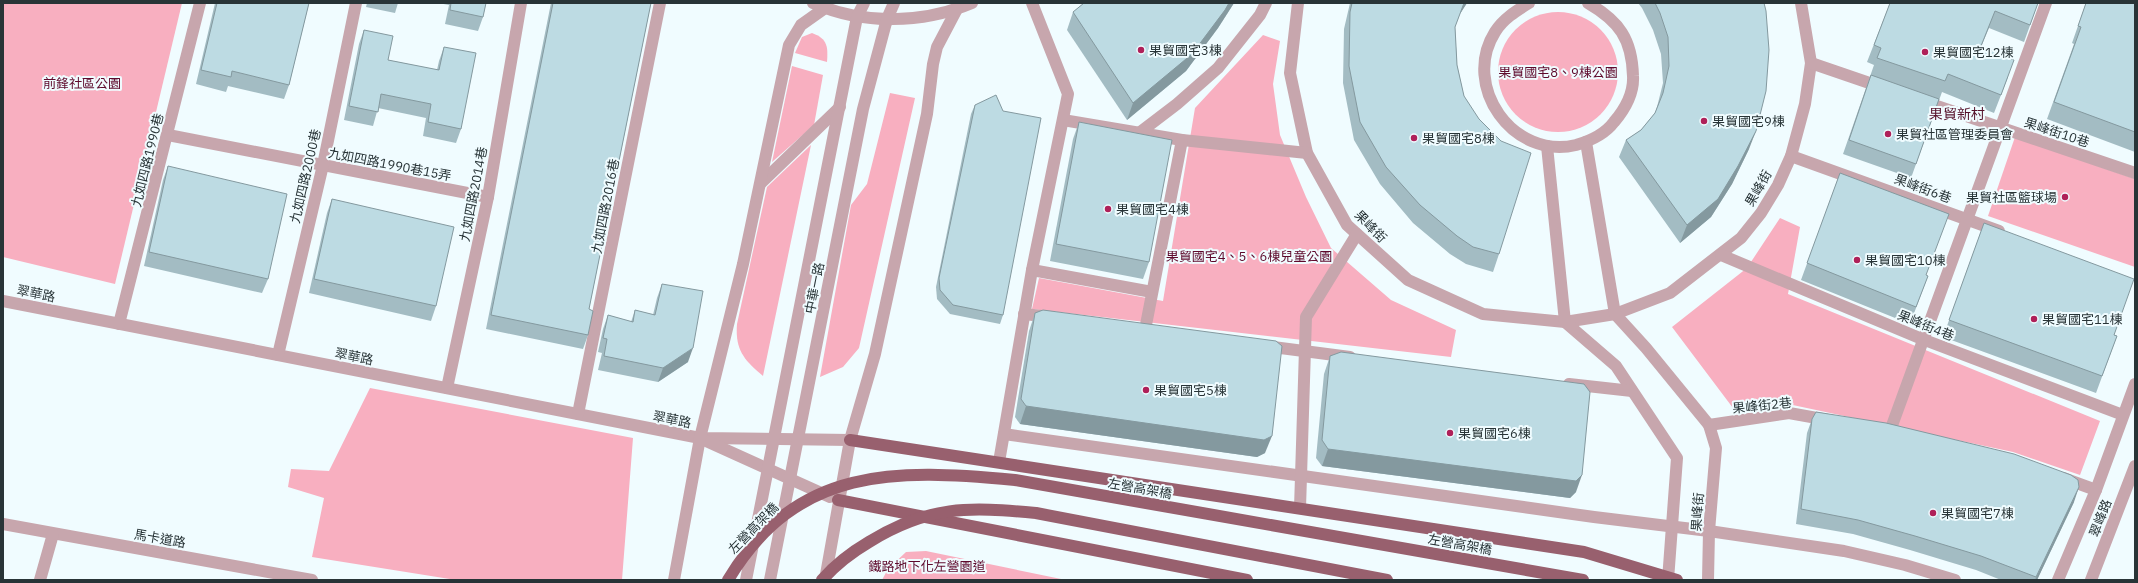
<svg xmlns="http://www.w3.org/2000/svg" width="2138" height="583" viewBox="0 0 2138 583" font-family="'IBM Plex Sans','Noto Sans TC',sans-serif">
	<style>
		.green { fill: #f8afc0 }
		.lines { fill: none; stroke-linecap: round; stroke-linejoin: round }
		.minor { stroke: #c7a6ad; stroke-width: 12 }
		.major { stroke: #98606e; stroke-width: 12 }
		.major-bridge { stroke: #98606e; stroke-width: 12 }
		.wall { fill: #a3bcc3 }
		.shaded-wall { fill: #84999f }
		.building { fill: #bddbe3; stroke: #84999f }
		.poi-dot { fill: #af2059; stroke: #f0fcff; stroke-width: 1.5 }
		.labels { text-anchor: middle; stroke-width: 4; stroke-linejoin: round; paint-order: stroke }
		.poi-label { font-size: 13px; fill: #283437; stroke: #f0fcff; text-anchor: start }
		.park-label { font-size: 13px; fill: #5e092c; stroke: #f0fcff }
		.street-label { font-size: 13px; fill: #283437; stroke: #f0fcff }
		.neighbourhood-label { font-size: 14px; fill: #56122b; stroke: #f0fcff }
	</style>
	<rect width="100%" height="100%" fill="#f0fcff"/>
	<g class="green">
		<path d="M3,3H182L115,284L3,257Z"/>
		<circle cx="1558" cy="72" r="60"/>
		<path d="M812,33C828,39 828,47 827,62L795,53L802,37Z"/>
		<path d="M1263,35L1280,41L1273,84L1280,135L1306,197L1331,248L1391,300L1456,330L1451,357L1032,309L1039,278L1163,301L1195,108Z"/>
		<path d="M792,66L823,75L814,125L772,162Z"/>
		<path d="M890,93L915,98L859,348L843,367L820,377L851,205L867,184Z"/>
		<path d="M2015,137L2135,179V267L1988,216Z"/>
		<path d="M811,145L763,376C744,360 735,350 737,324L767,187Z"/>
		<path d="M1780,218L1800,227L1788,294L2100,421L2080,475L2013,452L1788,404L1736,412L1672,327L1747,268Z"/>
		<path d="M370,388L633,438L622,580H456L312,557L324,498L288,487L291,469L329,471Z"/>
		<path d="M926,551L1066,580H882L888,569L906,552Z"/>
	</g>
	<g class="lines">
		<g class="minor">
			<path d="M813,3C863,25 922,24 972,3"/>
			<path d="M1298,3L1290,73L1307,153L1347,225L1408,280L1483,314L1565,322L1615,314L1670,293L1741,238L1761,213L1778,185L1791,156L1805,104L1811,63L1801,3"/>
			<path d="M1529,3C1516,11 1503,19 1495,32C1461,86 1513,160 1576,145C1590,141 1605,134 1614,122C1625,109 1634,93 1633,76C1632,39 1619,21 1588,3"/>
			<path d="M1811,63L1884,88"/>
			<path d="M1922,101L2135,173"/>
			<path d="M1063,120L1182,140L1307,153"/>
			<path d="M1139,133L1177,104L1218,68L1260,15L1266,3"/>
			<path d="M168,135L488,197"/>
			<path d="M1586,142L1615,314L1646,348L1709,425L1716,448L1709,531L1708,580"/>
			<path d="M1547,146L1565,322L1616,366L1677,458L1668,580"/>
			<path d="M1791,156L1999,231"/>
			<path d="M761,183L840,107"/>
			<path d="M1721,255L1922,339L2123,415"/>
			<path d="M1032,270L1152,292"/>
			<path d="M3,301L700,438L850,440"/>
			<path d="M1024,314L1051,317"/>
			<path d="M119,324L200,3"/>
			<path d="M1145,330L1182,140"/>
			<path d="M1265,346L1350,357"/>
			<path d="M278,355L323,165L356,3"/>
			<path d="M1569,384L1632,391"/>
			<path d="M447,388L488,197L521,3"/>
			<path d="M578,414L660,3"/>
			<path d="M1709,425L1789,413L1828,420"/>
			<path d="M1890,431L2046,3"/>
			<path d="M1004,434L1594,517L1709,531L1844,551L1905,565L1955,580"/>
			<path d="M704,440L830,497"/>
			<path d="M999,462L1032,270L1068,94L1032,3"/>
			<path d="M2063,478L2096,490"/>
			<path d="M1300,508L1306,317L1357,234"/>
			<path d="M3,524L312,580"/>
			<path d="M40,580L53,534"/>
			<path d="M674,580L700,438L743,264L789,45L801,25L825,8"/>
			<path d="M746,580L857,17L864,3"/>
			<path d="M770,580L863,109L887,19L894,3"/>
			<path d="M825,580L850,440L875,354L927,114L933,64L937,47L957,9"/>
			<path d="M2058,580L2096,490L2135,384"/>
			<path d="M2091,580L2135,466"/>
		</g>
		<g class="major">
			<path d="M850,440L1584,552L1677,580"/>
			<path d="M838,500L1247,580"/>
		</g>
		<g class="major-bridge">
			<path d="M728,580C797,465 896,469 1015,480L1583,580"/>
			<path d="M822,580C835,565 852,552 869,542C929,505 968,507 1036,513L1387,580"/>
		</g>
	</g>
	<g class="wall">
		<path d="M215,3H309L289,85L284,99L228,86L226,92L196,84Z"/>
		<path d="M367,3H398L395,13L366,7Z"/>
		<path d="M438,3H486L483,17L478,31L445,24L449,5Z"/>
		<path d="M551,3H651L589,309L588,335L583,349L486,329Z"/>
		<path d="M1084,3H1234L1218,28L1186,71L1127,120L1067,30L1073,12Z"/>
		<path d="M1350,3H1467L1460,13L1455,27L1457,65L1499,254L1493,272L1466,264L1450,254L1413,223L1380,184L1354,140L1343,83L1344,29Z"/>
		<path d="M1638,3H1764L1749,149L1732,184L1711,217L1680,243L1619,157L1626,140L1641,130L1655,113L1657,107L1663,83L1661,54L1653,30L1642,8Z"/>
		<path d="M1890,3H2038L2024,42L1989,28L1981,47L2008,77L1994,113L1942,92L1911,178L1843,154L1874,65L1867,62Z"/>
		<path d="M2086,3H2135V152L2047,119L2074,44L2072,43Z"/>
		<path d="M364,30L388,60L437,70L439,61L444,47L461,129L456,143L423,136L426,118L378,108L373,126L344,120L359,44Z"/>
		<path d="M975,105L1003,315L1000,324L950,314L937,299L936,287L971,114Z"/>
		<path d="M1079,122L1149,262L1143,279L1050,261L1073,139Z"/>
		<path d="M168,166L268,279L262,293L144,266L163,180Z"/>
		<path d="M1840,173L1926,276H1928L1910,324L1801,280Z"/>
		<path d="M332,199L436,306L431,321L309,293L327,213Z"/>
		<path d="M1984,223L2114,335L2117,336L2096,393L1943,337Z"/>
		<path d="M662,284L688,362L658,382L598,370L602,353L598,352L603,329L608,315L631,322L635,310L653,315L657,298Z"/>
		<path d="M1035,313L1265,453L1257,457L1020,424L1015,417L1029,331Z"/>
		<path d="M1330,356L1576,492L1570,498L1322,466L1316,458L1324,374Z"/>
		<path d="M1812,419L2074,502L2037,580H2001L1976,570L1910,550L1853,534L1796,524L1807,433Z"/>
	</g>
	<g class="shaded-wall">
		<path d="M1229,3H1234L1218,28L1186,71L1127,120L1133,103Z"/>
		<path d="M1464,3H1467L1460,14Z"/>
		<path d="M1756,131L1749,149L1732,184L1711,217L1680,243L1687,225Z"/>
		<path d="M693,348L688,362L658,382L663,368Z"/>
		<path d="M1026,406L1272,436L1265,453L1257,457L1020,424Z"/>
		<path d="M1328,449L1582,475L1576,492L1570,498L1322,466Z"/>
		<path d="M2079,487L2074,502L2037,580H2035Z"/>
	</g>
	<g class="building">
		<path d="M217,3H309L289,85L232,71L231,77L201,70Z"/>
		<path d="M451,3H486L483,17L450,10Z"/>
		<path d="M553,3H651L589,309L593,311L588,335L491,315Z"/>
		<path d="M1084,3H1229L1225,10L1192,54L1133,103L1073,12Z"/>
		<path d="M1352,3H1464L1455,27L1457,65L1464,96L1479,119L1501,141L1531,153L1499,254L1473,247L1457,236L1420,205L1386,167L1360,122L1349,66L1350,12Z"/>
		<path d="M1655,3H1764L1766,11L1769,50L1766,91L1756,131L1738,166L1718,199L1687,225L1626,140L1641,130L1655,113L1663,93L1669,66L1668,37L1660,13Z"/>
		<path d="M1890,3H2038L2030,25L1995,11L1981,46L2014,60L2001,95L1948,74L1945,81L1877,58L1881,48L1874,45Z"/>
		<path d="M2086,3H2135V132L2054,102L2081,27L2078,26Z"/>
		<path d="M364,30L393,36L388,60L439,70L444,47L476,53L461,129L428,122L431,104L381,94L378,112L349,106Z"/>
		<path d="M1871,75L1939,99L1916,164L1849,140Z"/>
		<path d="M996,95L1003,111L1041,118L1003,315L953,305L940,290L939,278L975,105Z"/>
		<path d="M1079,122L1172,140L1149,262L1056,244Z"/>
		<path d="M168,166L287,194L268,279L149,252Z"/>
		<path d="M1840,173L1949,214L1926,275L1928,276L1916,307L1807,263Z"/>
		<path d="M332,199L454,227L436,306L314,279Z"/>
		<path d="M1984,223L2134,279L2114,335L2117,336L2102,376L1949,320Z"/>
		<path d="M662,284L703,291L693,348L663,368L604,356L607,339L603,338L608,315L633,322L635,310L655,315Z"/>
		<path d="M1043,310L1276,341L1282,346L1272,436L1264,440L1026,406L1021,399L1035,313Z"/>
		<path d="M1341,352L1584,384L1590,392L1582,475L1576,481L1328,449L1322,440L1330,356Z"/>
		<path d="M1816,412L1886,423L2014,454L2071,475L2078,480L2079,487L2036,577L1981,556L1915,536L1858,520L1801,509L1812,419Z"/>
	</g>
	<g class="poi-dot">
		<circle cx="1141" cy="50" r="4"/>
		<circle cx="1925" cy="52" r="4"/>
		<circle cx="1704" cy="121" r="4"/>
		<circle cx="1888" cy="134" r="4"/>
		<circle cx="1414" cy="138" r="4"/>
		<circle cx="2065" cy="197" r="4"/>
		<circle cx="1108" cy="209" r="4"/>
		<circle cx="1857" cy="260" r="4"/>
		<circle cx="2034" cy="319" r="4"/>
		<circle cx="1146" cy="390" r="4"/>
		<circle cx="1450" cy="433" r="4"/>
		<circle cx="1933" cy="513" r="4"/>
	</g>
	<g class="labels">
		<g class="poi-label">
			<text x="1149" y="55">果貿國宅3棟</text>
			<text x="1933" y="57">果貿國宅12棟</text>
			<text x="1712" y="126">果貿國宅9棟</text>
			<text x="1896" y="139">果貿社區管理委員會</text>
			<text x="1422" y="143">果貿國宅8棟</text>
			<text x="2057" y="202" text-anchor="end">果貿社區籃球場</text>
			<text x="1116" y="214">果貿國宅4棟</text>
			<text x="1865" y="265">果貿國宅10棟</text>
			<text x="2042" y="324">果貿國宅11棟</text>
			<text x="1154" y="395">果貿國宅5棟</text>
			<text x="1458" y="438">果貿國宅6棟</text>
			<text x="1941" y="518">果貿國宅7棟</text>
		</g>
		<g class="park-label">
			<text x="1558" y="77">果貿國宅8、9棟公園</text>
			<text x="82" y="88">前鋒社區公園</text>
			<text x="1249" y="261">果貿國宅4、5、6棟兒童公園</text>
			<text x="927" y="571">鐵路地下化左營園道</text>
		</g>
		<g class="street-label">
			<text transform="translate(2057 132) rotate(18)" y="5">果峰街10巷</text>
			<text transform="translate(147 160) rotate(-76)" y="5">九如四路1990巷</text>
			<text transform="translate(390 164) rotate(11)" y="5">九如四路1990巷15弄</text>
			<text transform="translate(305 176) rotate(-77)" y="5">九如四路2000巷</text>
			<text transform="translate(1758 188) rotate(-60)" y="5">果峰街</text>
			<text transform="translate(1923 188) rotate(20)" y="5">果峰街6巷</text>
			<text transform="translate(473 194) rotate(-79)" y="5">九如四路2014巷</text>
			<text transform="translate(605 206) rotate(-79)" y="5">九如四路2016巷</text>
			<text transform="translate(1371 226) rotate(45)" y="5">果峰街</text>
			<text transform="translate(814 288) rotate(-79)" y="5">中華一路</text>
			<text transform="translate(36 293) rotate(11)" y="5">翠華路</text>
			<text transform="translate(1926 325) rotate(22)" y="5">果峰街4巷</text>
			<text transform="translate(354 356) rotate(11)" y="5">翠華路</text>
			<text transform="translate(1762 405) rotate(-6)" y="5">果峰街2巷</text>
			<text transform="translate(672 419) rotate(11)" y="5">翠華路</text>
			<text transform="translate(1140 488) rotate(10)" y="5">左營高架橋</text>
			<text transform="translate(1697 512) rotate(-86)" y="5">果峰街</text>
			<text transform="translate(2100 518) rotate(-69)" y="5">翠峰路</text>
			<text transform="translate(753 528) rotate(-46)" y="5">左營高架橋</text>
			<text transform="translate(160 538) rotate(10)" y="5">馬卡道路</text>
			<text transform="translate(1460 544) rotate(10)" y="5">左營高架橋</text>
		</g>
		<g class="neighbourhood-label">
			<text x="1957" y="119">果貿新村</text>
		</g>
	</g>
	<rect width="2138" height="583" fill="none" stroke="#283437" stroke-width="8"/>
</svg>
